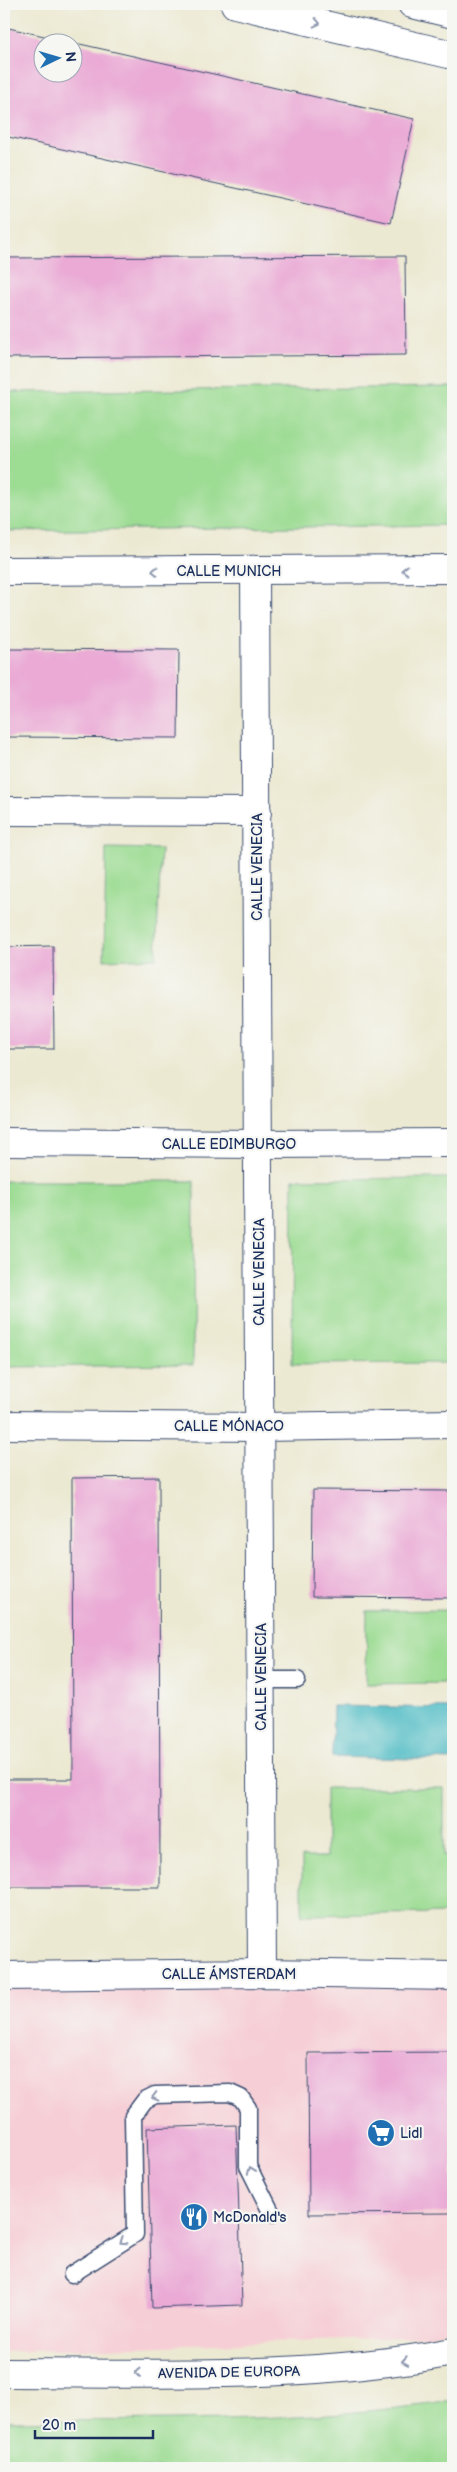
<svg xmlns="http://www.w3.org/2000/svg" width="457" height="2472" viewBox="0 0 457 2472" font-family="'Balsamiq Sans',sans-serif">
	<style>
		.built { fill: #f6cfd6 }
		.green { fill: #9cdc93; stroke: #5c8678 }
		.water { fill: #4ebcc5; stroke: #347692 }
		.building { fill: #eaaad5; fill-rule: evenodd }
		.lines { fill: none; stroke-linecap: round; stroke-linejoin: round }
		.service-casing { stroke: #3a4b6f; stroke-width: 19 }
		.minor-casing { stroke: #3a4b6f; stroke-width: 30 }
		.service { stroke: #fff; stroke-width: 16 }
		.minor { stroke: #fff; stroke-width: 28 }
		.oneway { stroke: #8d97ae }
		.labels { text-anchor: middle; stroke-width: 4.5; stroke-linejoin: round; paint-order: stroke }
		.street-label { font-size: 14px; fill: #1b2f5e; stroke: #f6f6f2 }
		.poi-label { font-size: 14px; fill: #1b2f5e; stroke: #f6f6f2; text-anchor: start }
	</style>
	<rect width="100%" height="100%" fill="#f6f6f2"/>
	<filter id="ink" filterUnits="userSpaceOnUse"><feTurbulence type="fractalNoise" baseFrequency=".02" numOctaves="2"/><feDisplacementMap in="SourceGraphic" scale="10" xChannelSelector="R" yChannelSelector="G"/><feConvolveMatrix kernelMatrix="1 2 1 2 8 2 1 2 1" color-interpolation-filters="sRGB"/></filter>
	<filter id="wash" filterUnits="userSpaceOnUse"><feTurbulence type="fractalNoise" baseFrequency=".0096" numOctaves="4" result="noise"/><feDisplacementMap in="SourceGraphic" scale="20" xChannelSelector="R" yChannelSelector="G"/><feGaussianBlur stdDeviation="1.12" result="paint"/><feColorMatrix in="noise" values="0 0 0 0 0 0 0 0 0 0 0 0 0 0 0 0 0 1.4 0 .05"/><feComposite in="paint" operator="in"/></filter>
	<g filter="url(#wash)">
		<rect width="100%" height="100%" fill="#ece9d2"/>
		<path class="built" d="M4,1963L453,1964V2329L429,2336L4,2352Z"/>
		<g class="green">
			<path d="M453,387V525L4,531V392Z"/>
			<path d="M106,848L161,849L156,958L104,960Z"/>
			<path d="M453,1178V1363L292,1364L293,1179Z"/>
			<path d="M4,1181H194L193,1365L4,1367Z"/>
			<path d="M453,1610V1683L366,1684L367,1611Z"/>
			<path d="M326,1788H444V1856H453V1913L302,1915V1857H326Z"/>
			<path d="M453,2401V2468H4V2421C154,2420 304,2423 453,2401Z"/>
		</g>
		<path class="water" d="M333,1706L453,1708V1760L332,1757Z"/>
		<g id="blocks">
			<g class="building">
				<path d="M4,27L414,119L391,223L4,136ZM42,42H72V72H42Z"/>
				<path d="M405,256L406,355L4,358V258Z"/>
				<path d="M4,649L179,650L178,738L4,737Z"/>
				<path d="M53,946L54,1049H4V947Z"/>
				<path d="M159,1477L160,1887H4V1779H73L72,1478Z"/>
				<path d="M313,1490L453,1491V1598L312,1597Z"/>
				<path d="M453,2052V2213L309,2214L308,2053Z"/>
				<path d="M236,2125L242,2305L152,2308L147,2128Z"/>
			</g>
		</g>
	</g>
	<g filter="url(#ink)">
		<use href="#blocks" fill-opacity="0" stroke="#3a4b6f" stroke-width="1"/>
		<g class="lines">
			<g class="service-casing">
				<g id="service">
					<path d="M261,1680H297"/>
					<path d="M72,2274L135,2234L133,2116L145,2100L155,2095L230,2093L241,2098L248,2108V2166L272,2214"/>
				</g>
			</g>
			<g class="minor-casing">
				<g id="minor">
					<path d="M235,4L453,55"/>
					<path d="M412,4L453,14"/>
					<path d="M4,571L453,569"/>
					<path d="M255,571L262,1973"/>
					<path d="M4,811L257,812"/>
					<path d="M4,1142L258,1144L453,1143"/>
					<path d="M4,1425L260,1427L453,1424"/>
					<path d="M4,1976L262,1973L453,1976"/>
					<path d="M4,2373C154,2373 305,2380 453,2352"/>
				</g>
			</g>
			<use href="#service" class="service"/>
			<use href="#minor" class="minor"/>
		</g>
		<defs><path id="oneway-chevron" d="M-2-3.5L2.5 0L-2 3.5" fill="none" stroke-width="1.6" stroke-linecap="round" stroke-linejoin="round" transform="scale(1.25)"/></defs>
		<g class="oneway">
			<use href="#oneway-chevron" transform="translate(317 23) rotate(13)"/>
			<use href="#oneway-chevron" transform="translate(405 570) rotate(180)"/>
			<use href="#oneway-chevron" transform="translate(155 571) rotate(180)"/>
			<use href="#oneway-chevron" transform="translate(155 2097) rotate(166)"/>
			<use href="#oneway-chevron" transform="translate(251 2170) rotate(-110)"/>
			<use href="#oneway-chevron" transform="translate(123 2241) rotate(147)"/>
			<use href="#oneway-chevron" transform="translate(405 2361) rotate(170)"/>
			<use href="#oneway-chevron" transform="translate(138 2373) rotate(180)"/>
		</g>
	</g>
	<defs>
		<g id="supermarket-disc" transform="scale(1.4375)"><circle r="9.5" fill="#1f6fb2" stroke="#f6f6f2"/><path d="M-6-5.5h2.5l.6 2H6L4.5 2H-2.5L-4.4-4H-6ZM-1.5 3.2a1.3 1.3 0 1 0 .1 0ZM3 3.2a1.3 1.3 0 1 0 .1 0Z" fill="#fff"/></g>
		<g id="restaurant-disc" transform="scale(1.4375)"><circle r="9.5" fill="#1f6fb2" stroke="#f6f6f2"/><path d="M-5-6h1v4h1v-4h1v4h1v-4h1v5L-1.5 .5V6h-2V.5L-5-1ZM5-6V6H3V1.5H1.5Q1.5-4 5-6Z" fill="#fff"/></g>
	</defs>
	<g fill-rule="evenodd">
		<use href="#supermarket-disc" x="381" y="2133"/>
		<use href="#restaurant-disc" x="194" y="2217"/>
	</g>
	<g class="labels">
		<g class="street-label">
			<text x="229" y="576">CALLE MUNICH</text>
			<text transform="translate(257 867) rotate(-90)" y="5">CALLE VENECIA</text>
			<text x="229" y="1149">CALLE EDIMBURGO</text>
			<text transform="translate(259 1272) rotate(-90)" y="5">CALLE VENECIA</text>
			<text x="229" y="1431">CALLE MÓNACO</text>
			<text transform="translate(261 1677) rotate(-90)" y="5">CALLE VENECIA</text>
			<text x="229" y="1979">CALLE ÁMSTERDAM</text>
			<text transform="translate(229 2372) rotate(-1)" y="5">AVENIDA DE EUROPA</text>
		</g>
		<g class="poi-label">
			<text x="400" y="2138">Lidl</text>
			<text x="213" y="2222">McDonald's</text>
		</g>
	</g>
	<rect width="457" height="2472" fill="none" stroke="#f6f6f2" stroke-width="20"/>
	<g transform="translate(58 58) rotate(85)"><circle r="24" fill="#f6f6f2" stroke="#9ea6b7"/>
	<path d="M0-4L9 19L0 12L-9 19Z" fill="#1f6fb2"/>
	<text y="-8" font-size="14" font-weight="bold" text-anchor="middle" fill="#1b2f5e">N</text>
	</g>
	<path d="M35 2430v8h118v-8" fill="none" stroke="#1b2f5e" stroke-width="2.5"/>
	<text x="42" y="2430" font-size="15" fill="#1b2f5e" stroke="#f6f6f2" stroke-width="4" paint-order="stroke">20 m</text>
</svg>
